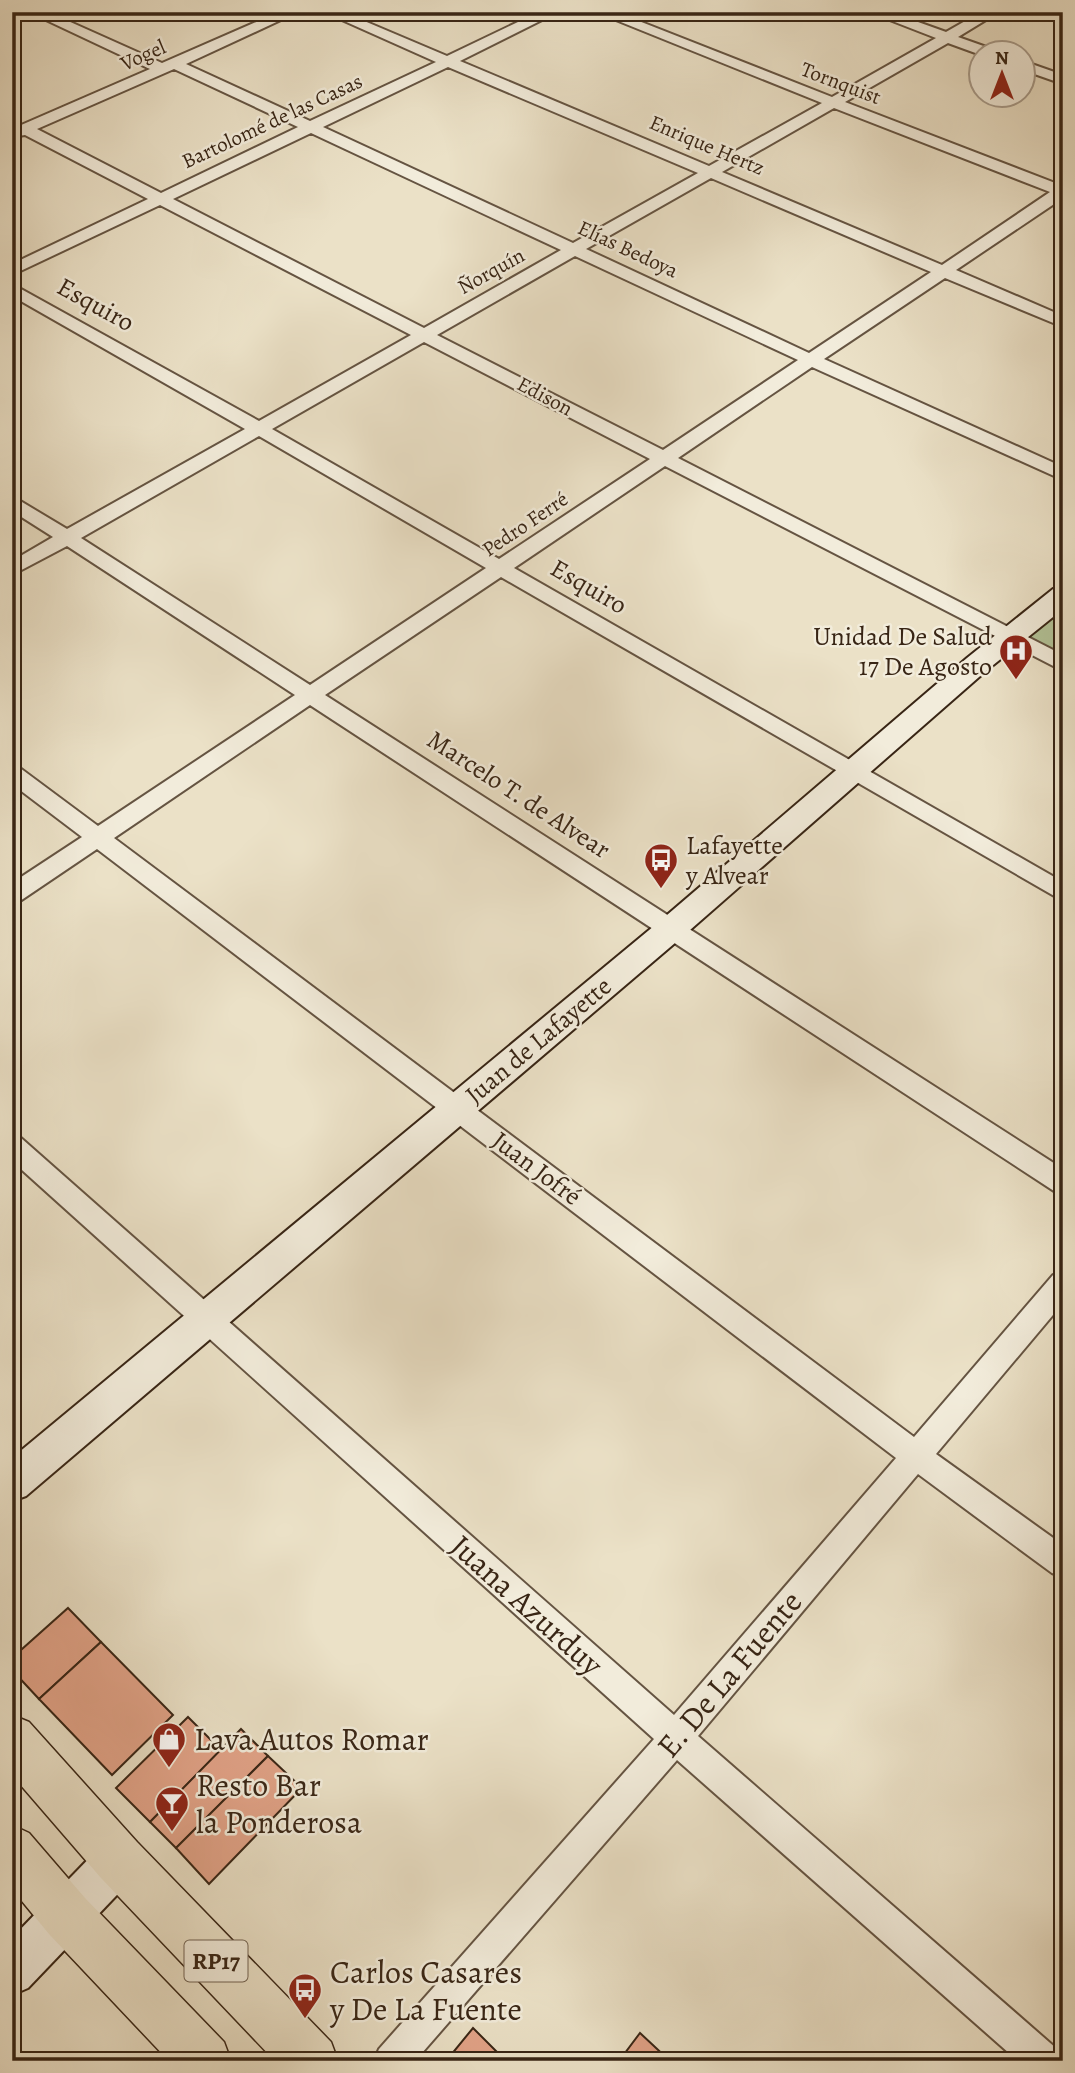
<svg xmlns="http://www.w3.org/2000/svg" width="1075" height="2073" viewBox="0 0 1075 2073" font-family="Alegreya,serif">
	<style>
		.green { fill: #b3c499; stroke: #767457; stroke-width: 2 }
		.building { fill: #e2a388; stroke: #382515; stroke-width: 2 }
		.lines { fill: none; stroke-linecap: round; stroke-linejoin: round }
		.street-casing { stroke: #655442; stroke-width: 4 }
		.secondary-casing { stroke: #382515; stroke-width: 4 }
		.primary-casing { stroke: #382515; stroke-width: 3 }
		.street { fill: #f2ecdb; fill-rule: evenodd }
		.secondary { fill: #f2ecdb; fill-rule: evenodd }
		.primary { fill: #ebe1c7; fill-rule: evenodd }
		.labels { text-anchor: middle; stroke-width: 5; stroke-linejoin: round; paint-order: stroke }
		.far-street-label { font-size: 21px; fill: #382515; stroke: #f2ecdb }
		.shield { fill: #f2ecdb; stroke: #706150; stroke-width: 2 }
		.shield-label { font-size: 24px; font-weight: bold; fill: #382515 }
		.street-label { font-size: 26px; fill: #382515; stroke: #f2ecdb }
		.poi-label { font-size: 26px; fill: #382515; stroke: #f2ecdb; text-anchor: end }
		.near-street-label { font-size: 32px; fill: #382515; stroke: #f2ecdb }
		.near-poi-label { font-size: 32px; fill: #382515; stroke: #f2ecdb; text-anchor: start }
	</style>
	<rect width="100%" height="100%" fill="#ebe1c7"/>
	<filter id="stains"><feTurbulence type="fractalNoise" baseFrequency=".00286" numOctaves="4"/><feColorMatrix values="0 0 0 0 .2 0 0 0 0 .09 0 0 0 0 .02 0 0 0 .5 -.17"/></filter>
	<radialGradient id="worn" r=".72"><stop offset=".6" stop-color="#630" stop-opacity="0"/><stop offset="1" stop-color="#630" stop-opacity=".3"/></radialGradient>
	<path class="green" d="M1063,607V656L1026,637Z"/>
	<g class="building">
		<path d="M68,1608L101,1642L39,1699L12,1670V1658Z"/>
		<path d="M101,1642L173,1715L112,1775L39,1699Z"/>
		<path d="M188,1717L221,1750L150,1822L116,1788Z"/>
		<path d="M241,1729L268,1756L176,1848L150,1822Z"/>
		<path d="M268,1756L302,1788L209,1884L176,1848Z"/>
		<path d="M473,2028L506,2061H446Z"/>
		<path d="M640,2033L670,2061H619Z"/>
	</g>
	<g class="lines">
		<g class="street-casing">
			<g id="street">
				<path d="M29,12H48L162,63L279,12H298L186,64L310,121L436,62L324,12H343L447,56L539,12H558L460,61L709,166L822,103L596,12H616L832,97L936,38L869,12H890L946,32L981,12H999L958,37L992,49L994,52L981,55L948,43L845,102L1063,186V198L956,270L1063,316V327L945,278L824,359L1063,467V480L812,367L678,458L1063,655V671L665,466L514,568L1063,882V901L501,577L325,695L1063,1169V1194L1054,1191L310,705L114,838L914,1437L1053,1275L1063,1271V1303L936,1454L1063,1545V1577L1052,1573L918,1474L698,1736L1057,2049L1062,2061H1018L677,1760L415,2061H374L379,2049L654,1739L12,1161V1135L21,1138L674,1715L896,1458L97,849L20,901L12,903V883L82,837L12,784V766L20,768L98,826L295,695L67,546L12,575V561L53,537L12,511V496L67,529L245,429L12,296V284L259,421L411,335L160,205L12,275V264L148,199L25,135L12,137V129L150,69ZM448,67L698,173L573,243L323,127ZM174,69L298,127L161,193L37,129ZM834,108L1050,192L942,265L722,172ZM311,133L561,250L424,328L173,199ZM711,178L931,272L809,353L586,249ZM575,256L798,360L663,450L437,335ZM424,342L650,459L499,559L272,429ZM259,436L486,568L310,685L81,538Z"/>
				<path d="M1023,61L1063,75V84L1023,70Z"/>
			</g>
		</g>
		<g class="secondary-casing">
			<g id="secondary">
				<path d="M1063,587V609L987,670L682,937L26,1496L12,1501V1458L660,921L967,658L1053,589Z"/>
				<path d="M119,1838L135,1844L141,1860L135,1876L28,1988L12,1995V1938L103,1844Z"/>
			</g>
		</g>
		<g class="primary-casing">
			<g id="primary">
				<path d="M12,1715L29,1722L137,1842L331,2042L338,2061H275L101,1878L12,1775Z"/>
				<path d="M12,1825L29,1833L85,1898L224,2042L231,2061H169L49,1934L12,1889Z"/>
			</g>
		</g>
		<use href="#street" class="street"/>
		<use href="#secondary" class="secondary"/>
		<use href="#primary" class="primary"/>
	</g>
	<defs>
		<g id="hospital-pin" transform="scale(1.75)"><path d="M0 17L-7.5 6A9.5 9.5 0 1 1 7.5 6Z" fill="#8f2418" stroke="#f2ecdb"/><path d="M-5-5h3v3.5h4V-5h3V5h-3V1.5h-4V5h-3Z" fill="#fff"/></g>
		<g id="bus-pin" transform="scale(1.75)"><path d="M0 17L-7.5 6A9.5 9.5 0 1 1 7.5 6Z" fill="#8f2418" stroke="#f2ecdb"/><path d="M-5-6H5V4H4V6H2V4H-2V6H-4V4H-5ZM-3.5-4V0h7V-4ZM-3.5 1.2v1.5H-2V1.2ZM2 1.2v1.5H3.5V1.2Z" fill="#fff"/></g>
		<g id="shop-pin" transform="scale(1.75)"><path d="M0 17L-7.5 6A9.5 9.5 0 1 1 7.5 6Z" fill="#8f2418" stroke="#f2ecdb"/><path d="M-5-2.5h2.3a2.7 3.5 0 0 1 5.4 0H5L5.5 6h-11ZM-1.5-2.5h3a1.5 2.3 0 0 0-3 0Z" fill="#fff"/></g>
		<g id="bar-pin" transform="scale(1.75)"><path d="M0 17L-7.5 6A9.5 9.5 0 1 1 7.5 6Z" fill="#8f2418" stroke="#f2ecdb"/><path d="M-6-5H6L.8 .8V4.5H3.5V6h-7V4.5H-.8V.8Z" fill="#fff"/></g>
	</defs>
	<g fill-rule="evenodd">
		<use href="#hospital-pin" x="1016" y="651"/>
		<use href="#bus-pin" x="661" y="860"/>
		<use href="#shop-pin" x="169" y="1739"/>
		<use href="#bar-pin" x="172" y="1803"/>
		<use href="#bus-pin" x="305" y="1990"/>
	</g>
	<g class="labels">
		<g class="far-street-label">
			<text transform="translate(143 55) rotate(-24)" y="7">Vogel</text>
			<text transform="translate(841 83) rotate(21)" y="7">Tornquist</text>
			<text transform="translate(272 121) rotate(-25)" y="7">Bartolomé de las Casas</text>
			<text transform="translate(707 145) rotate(23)" y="7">Enrique Hertz</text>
			<text transform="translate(628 249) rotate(25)" y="7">Elías Bedoya</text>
			<text transform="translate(491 271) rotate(-29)" y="7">Ñorquín</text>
			<text transform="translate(545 396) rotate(28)" y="7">Edison</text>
			<text transform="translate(525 524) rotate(-34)" y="7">Pedro Ferré</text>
		</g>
		<rect class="shield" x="184.5" y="1940.5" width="63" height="41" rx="5"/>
		<g class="shield-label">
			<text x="216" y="1969">RP17</text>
		</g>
		<g class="street-label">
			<text transform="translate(96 304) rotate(29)" y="9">Esquiro</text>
			<text transform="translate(589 586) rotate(30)" y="9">Esquiro</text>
			<text transform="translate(519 794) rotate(33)" y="9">Marcelo T. de Alvear</text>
			<text transform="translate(538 1040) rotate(-40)" y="9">Juan de Lafayette</text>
			<text transform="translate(537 1168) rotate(37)" y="9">Juan Jofré</text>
		</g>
		<g class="poi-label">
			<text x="992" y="645">Unidad De Salud<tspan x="992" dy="30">17 De Agosto</tspan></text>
			<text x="686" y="854" text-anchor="start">Lafayette<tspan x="686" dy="30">y Alvear</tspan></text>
		</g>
		<g class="near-street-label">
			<text transform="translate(527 1605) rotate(42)" y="11">Juana Azurduy</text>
			<text transform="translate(729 1674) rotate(-50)" y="11">E. De La Fuente</text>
		</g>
		<g class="near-poi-label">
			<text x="194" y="1750">Lava Autos Romar</text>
			<text x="196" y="1796">Resto Bar<tspan x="196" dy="37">la Ponderosa</tspan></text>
			<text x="330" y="1983">Carlos Casares<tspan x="330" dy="37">y De La Fuente</tspan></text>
		</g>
	</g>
	<rect width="1075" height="2073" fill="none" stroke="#ebe1c7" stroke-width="42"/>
	<rect x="14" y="14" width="1047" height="2045" fill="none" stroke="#382515" stroke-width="3.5"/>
	<rect x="21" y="21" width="1033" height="2031" fill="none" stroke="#382515" stroke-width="2"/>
	<g transform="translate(1002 74)"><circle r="33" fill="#f2ecdb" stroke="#a89c8c" stroke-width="2"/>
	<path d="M0-5L12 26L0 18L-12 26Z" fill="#8f2418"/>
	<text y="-10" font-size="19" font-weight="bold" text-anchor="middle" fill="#382515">N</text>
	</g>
	<rect width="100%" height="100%" filter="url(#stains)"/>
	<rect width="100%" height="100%" fill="url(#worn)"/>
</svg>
